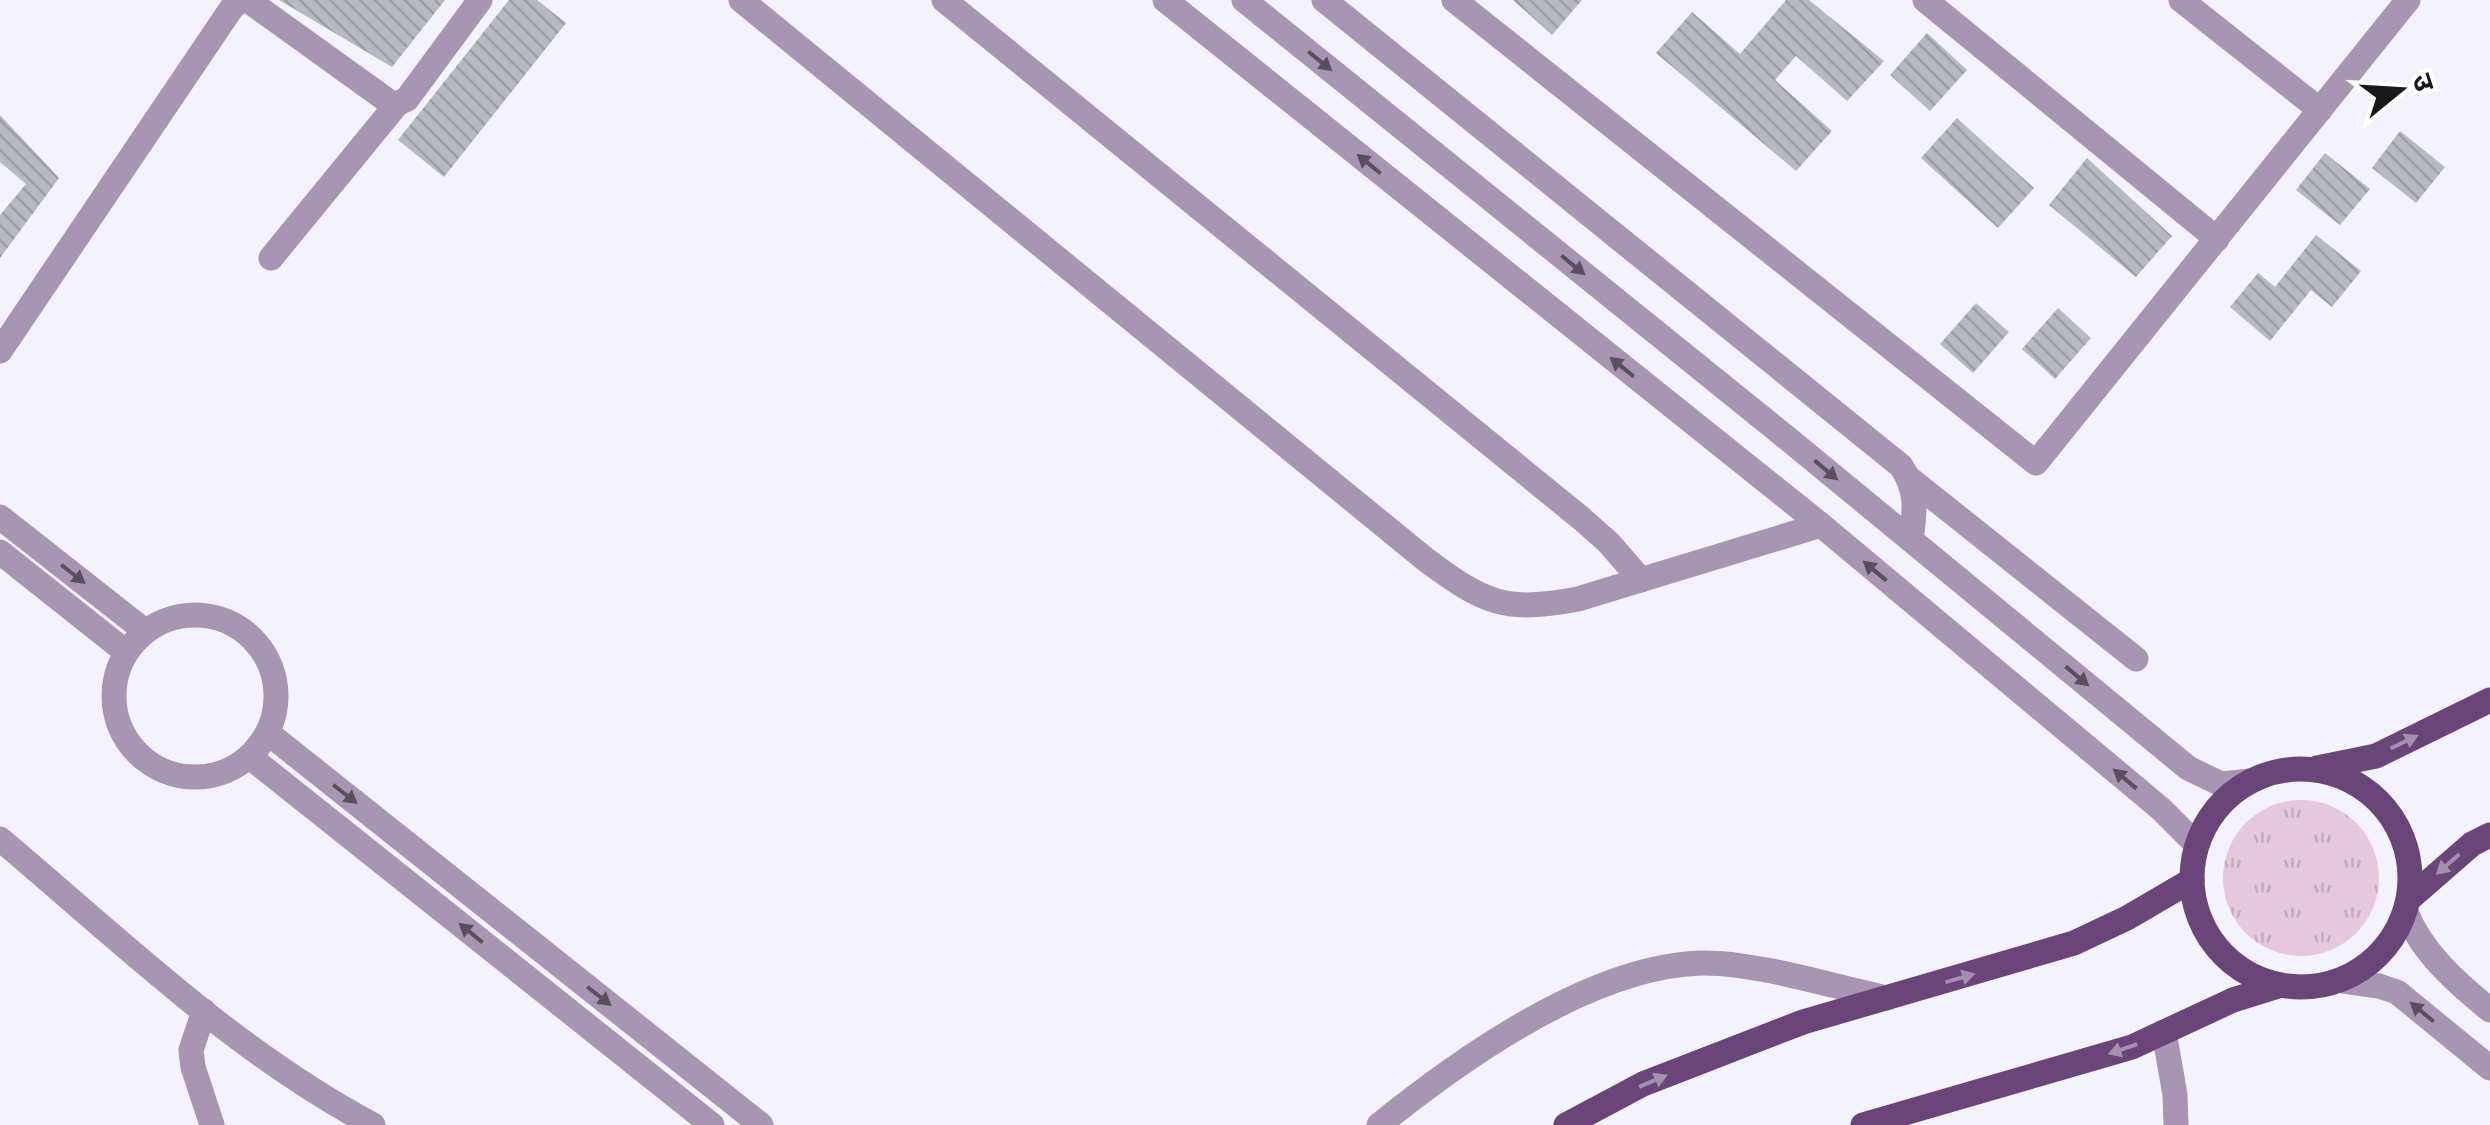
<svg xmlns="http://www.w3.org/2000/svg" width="2490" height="1125" viewBox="0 0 2490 1125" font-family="Cabin,'Noto Sans Devanagari',sans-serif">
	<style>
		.park { fill: url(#park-tufts) }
		.building { fill: url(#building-back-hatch) }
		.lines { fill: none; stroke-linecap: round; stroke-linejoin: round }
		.minor { stroke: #a894b3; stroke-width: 25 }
		.major { stroke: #69457a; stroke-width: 25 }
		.oneway { fill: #59505f }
		.oneway2 { fill: #a58faf }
	</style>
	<defs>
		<pattern id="park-tufts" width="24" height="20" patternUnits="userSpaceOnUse" patternTransform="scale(2.5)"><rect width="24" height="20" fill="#e6c8de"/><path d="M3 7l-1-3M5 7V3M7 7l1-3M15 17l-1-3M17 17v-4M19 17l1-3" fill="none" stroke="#c5abbe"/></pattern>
		<pattern id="building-back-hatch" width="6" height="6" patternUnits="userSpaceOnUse" patternTransform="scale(2.5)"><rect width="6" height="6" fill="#b6b9c1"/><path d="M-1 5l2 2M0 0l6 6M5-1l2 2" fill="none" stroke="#9c9ea5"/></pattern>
	</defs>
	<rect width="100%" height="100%" fill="#f4f2fc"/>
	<circle class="park" cx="2301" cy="878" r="78"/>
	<g class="building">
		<path d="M279,0H445L392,67Z"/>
		<path d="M509,0H537L566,23L444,177L398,140Z"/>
		<path d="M1513,0H1582L1552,35Z"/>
		<path d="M1786,0H1809L1884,61L1847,101L1796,56L1775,80L1832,131L1796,171L1656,53L1692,12L1740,54Z"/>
		<path d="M1927,33L1967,70L1930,111L1890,75Z"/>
		<path d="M0,115L59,178L0,258V215L26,184L0,162Z"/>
		<path d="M1957,118L2034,188L1998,228L1921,158Z"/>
		<path d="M2400,131L2445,167L2416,203L2372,168Z"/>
		<path d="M2325,153L2370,189L2340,225L2296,190Z"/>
		<path d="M2087,158L2172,236L2136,277L2049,205Z"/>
		<path d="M2316,235L2361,271L2332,307L2311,290L2270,341L2230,307L2258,273L2275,287Z"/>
		<path d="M1976,303L2009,332L1973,373L1940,344Z"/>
		<path d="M2058,308L2091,338L2055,379L2022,349Z"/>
	</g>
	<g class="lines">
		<g class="minor">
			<path d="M741,0L1425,559C1484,603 1504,613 1578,599L1821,525"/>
			<path d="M944,0L1582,519L1609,543L1641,580"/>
			<path d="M1165,0L1821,525L2161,809L2197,845"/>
			<path d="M1244,0L1787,438L2188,768L2221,784L2250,781"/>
			<path d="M1324,0L1901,466C1918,491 1915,511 1911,540"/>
			<path d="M1454,0L2036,463L2408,0"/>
			<path d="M1925,0L2217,239"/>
			<path d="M2181,0L2320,110"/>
			<path d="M271,258L397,104"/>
			<path d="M0,351L233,6L241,1H249L388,101L397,104L407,99L480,0"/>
			<path d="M1910,479L2136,659"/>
			<path d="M0,517L145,631"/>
			<path d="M0,552L126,652"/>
			<circle cx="195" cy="696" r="81"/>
			<path d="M268,733L761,1125"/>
			<path d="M250,757L712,1125"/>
			<path d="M0,839C119,939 235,1052 373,1125"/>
			<path d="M2406,912C2421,952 2458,984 2490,1010"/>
			<path d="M2343,981L2379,986L2397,992L2490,1068"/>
			<path d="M204,1011L191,1050L193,1067L212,1125"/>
			<path d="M2164,1032L2175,1095L2176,1125"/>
			<path d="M1379,1125C1462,1058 1590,967 1700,963C1751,961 1835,987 1887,998"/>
		</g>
		<g class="major">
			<path d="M2317,768L2376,756L2490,700"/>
			<circle cx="2301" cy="878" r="109"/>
			<path d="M2410,898L2472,844L2490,835"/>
			<path d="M1566,1125L1643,1084L1803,1022L2074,943L2127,918L2192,880"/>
			<path d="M1863,1125L2132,1047L2233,1000L2278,986"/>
		</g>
	</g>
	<defs><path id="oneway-solid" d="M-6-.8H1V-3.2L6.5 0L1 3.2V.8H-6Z" transform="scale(2.5)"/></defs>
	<g class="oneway">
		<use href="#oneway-solid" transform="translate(1320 61) rotate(39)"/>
		<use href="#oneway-solid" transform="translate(1369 164) rotate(-141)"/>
		<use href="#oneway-solid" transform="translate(1573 265) rotate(39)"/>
		<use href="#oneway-solid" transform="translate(1622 367) rotate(-141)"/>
		<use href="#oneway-solid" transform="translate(1826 470) rotate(40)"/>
		<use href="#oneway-solid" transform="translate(1875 571) rotate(-140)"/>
		<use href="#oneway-solid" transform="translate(73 574) rotate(38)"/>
		<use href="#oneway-solid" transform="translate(2077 676) rotate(40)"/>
		<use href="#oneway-solid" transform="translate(2125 779) rotate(-140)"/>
		<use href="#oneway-solid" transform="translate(345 794) rotate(38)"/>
		<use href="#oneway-solid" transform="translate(471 933) rotate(-141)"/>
		<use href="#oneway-solid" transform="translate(599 996) rotate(38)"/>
		<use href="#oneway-solid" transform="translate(2422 1012) rotate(-141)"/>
	</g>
	<g class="oneway2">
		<use href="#oneway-solid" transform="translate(2404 742) rotate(-26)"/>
		<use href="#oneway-solid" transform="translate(2448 864) rotate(139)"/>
		<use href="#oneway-solid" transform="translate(1960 978) rotate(-16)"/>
		<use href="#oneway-solid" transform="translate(2123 1049) rotate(161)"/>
		<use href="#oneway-solid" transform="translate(1653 1081) rotate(-23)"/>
	</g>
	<g transform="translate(2400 90) rotate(72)" stroke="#ffffff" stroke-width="8" paint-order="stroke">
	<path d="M0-8L18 38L0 25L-18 38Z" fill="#18181b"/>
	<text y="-15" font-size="28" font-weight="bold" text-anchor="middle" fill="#18181b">उ</text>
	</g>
</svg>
